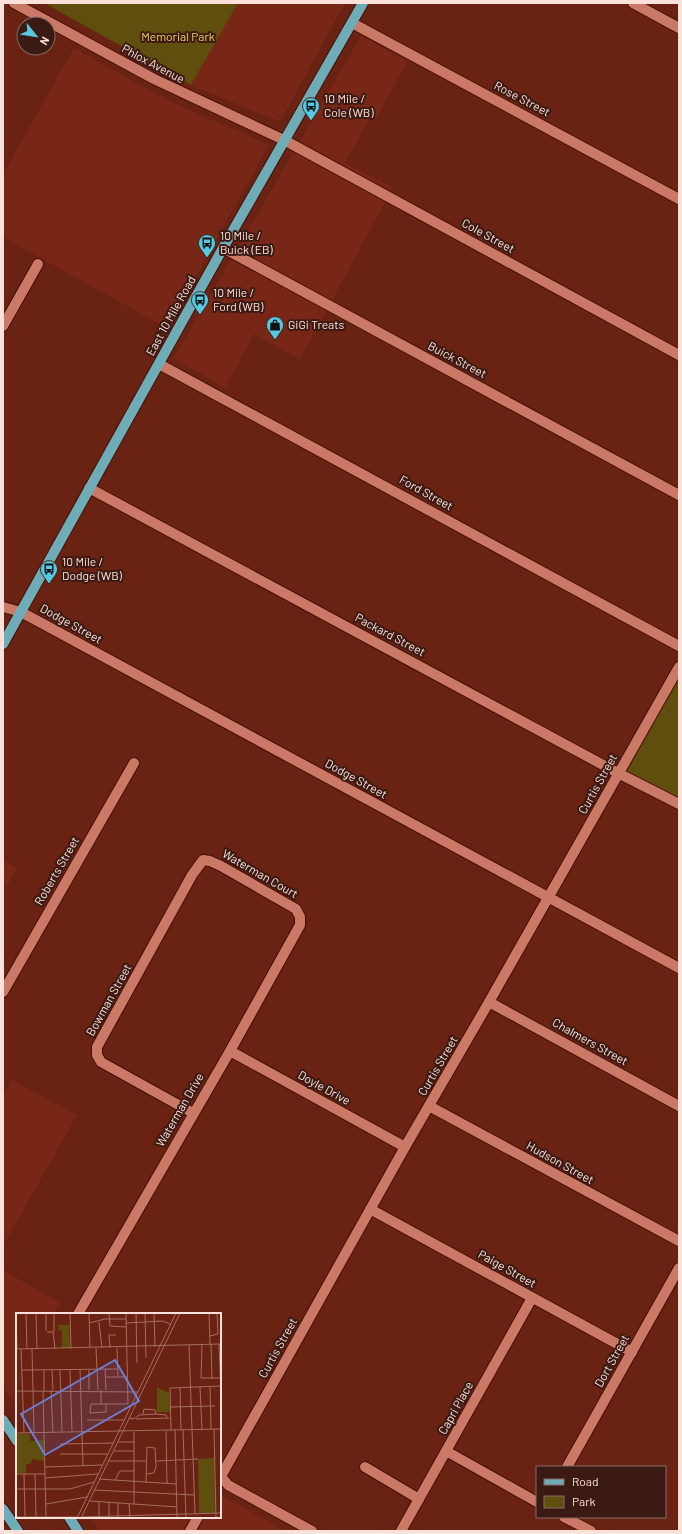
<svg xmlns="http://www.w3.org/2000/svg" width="682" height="1534" viewBox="0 0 682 1534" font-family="Barlow,sans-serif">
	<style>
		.built { fill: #782717 }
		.green { fill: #5f4e0d }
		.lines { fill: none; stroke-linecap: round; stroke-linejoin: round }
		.minor-casing { stroke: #450f04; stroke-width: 12 }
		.major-casing { stroke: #450f04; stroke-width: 12 }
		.minor { stroke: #cb7967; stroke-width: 10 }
		.major { stroke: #6eadb7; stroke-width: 10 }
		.labels { text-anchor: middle; stroke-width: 4; stroke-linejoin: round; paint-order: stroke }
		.park-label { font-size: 12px; fill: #f4d465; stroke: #3a1a13 }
		.street-label { font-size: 12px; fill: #fce1da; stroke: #3a1a13 }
		.poi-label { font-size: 12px; fill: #fce1da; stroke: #3a1a13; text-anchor: start }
		.inset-road { fill: none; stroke: #a46e63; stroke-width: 1 }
		.view { fill: #6b81d9; fill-opacity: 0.15; stroke: #6b81d9; stroke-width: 2 }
		.inset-edge { fill: none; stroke: #fce1da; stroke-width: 2 }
	</style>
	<rect width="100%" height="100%" fill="#6a2213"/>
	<g class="built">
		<path d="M238,3H345L280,122L191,85Z"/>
		<path d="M361,36L408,61L376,118L371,116L345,163L393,188L300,359L254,334L225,388L174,358Z"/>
		<path d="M74,48L169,101L269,145L167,328L3,237V174Z"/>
		<path d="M3,860L17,868L7,887L4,885L3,887Z"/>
		<path d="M12,1080L77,1115L3,1246V1095Z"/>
		<path d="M3,1270L60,1303L53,1314H17V1407L3,1387Z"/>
		<path d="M220,1495L286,1531H100L91,1517H220Z"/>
	</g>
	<g class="green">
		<path d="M44,3H238L191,85Z"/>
		<path d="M679,678V798L678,800L627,771Z"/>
	</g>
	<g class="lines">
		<g class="minor-casing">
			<g id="minor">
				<path d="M14,3L154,79L284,140L679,355"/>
				<path d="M633,3L679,28"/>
				<path d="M352,23L679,199"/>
				<path d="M223,248L679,495"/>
				<path d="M3,326L38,264"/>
				<path d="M159,364L679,646"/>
				<path d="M89,488L618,773L679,804"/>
				<path d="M3,607L21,612L679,968"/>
				<path d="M3,992L134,763"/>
				<path d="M489,1002L679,1106"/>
				<path d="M230,1051L405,1147"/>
				<path d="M429,1106L679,1241"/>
				<path d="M370,1209L632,1352"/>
				<path d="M78,1314L230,1051L300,925V917L296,909L221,866L210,861L203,860L192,875L97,1047V1055L101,1062L193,1113"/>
				<path d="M446,1451L537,1502"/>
				<path d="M365,1467L419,1499"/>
				<path d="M567,1467L679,1268"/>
				<path d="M220,1475L228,1485L312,1531"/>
				<path d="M220,1478L405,1147L489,1002L679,667"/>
				<path d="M564,1517L591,1531"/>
				<path d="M190,1531L198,1517"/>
				<path d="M401,1531L532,1298"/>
			</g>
		</g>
		<g class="major-casing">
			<g id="major">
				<path d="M3,644L223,248L363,3"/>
				<path d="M3,1420L17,1441"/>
				<path d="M3,1509L18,1531"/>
				<path d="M69,1517L78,1531"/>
			</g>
		</g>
		<use href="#minor" class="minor"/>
		<use href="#major" class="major"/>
	</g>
	<defs>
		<g id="bus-pin" transform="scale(0.9)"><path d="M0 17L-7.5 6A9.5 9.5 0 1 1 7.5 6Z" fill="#56c9e1" stroke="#3a1a13"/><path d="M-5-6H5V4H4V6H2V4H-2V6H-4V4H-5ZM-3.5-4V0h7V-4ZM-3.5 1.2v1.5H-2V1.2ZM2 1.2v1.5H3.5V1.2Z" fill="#111"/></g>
		<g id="shop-pin" transform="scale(0.9)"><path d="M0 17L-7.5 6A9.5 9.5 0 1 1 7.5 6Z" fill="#56c9e1" stroke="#3a1a13"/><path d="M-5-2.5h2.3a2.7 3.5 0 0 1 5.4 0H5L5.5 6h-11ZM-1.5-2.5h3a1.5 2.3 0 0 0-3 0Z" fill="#111"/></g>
	</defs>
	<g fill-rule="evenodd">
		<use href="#bus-pin" x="311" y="106"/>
		<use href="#bus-pin" x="207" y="243"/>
		<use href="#bus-pin" x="200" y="300"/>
		<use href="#shop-pin" x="275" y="325"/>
		<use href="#bus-pin" x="49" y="569"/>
	</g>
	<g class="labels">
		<g class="park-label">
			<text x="178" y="41">Memorial Park</text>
		</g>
		<g class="street-label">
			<text transform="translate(153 64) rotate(28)" y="4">Phlox Avenue</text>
			<text transform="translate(522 99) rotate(28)" y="4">Rose Street</text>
			<text transform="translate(488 236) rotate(29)" y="4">Cole Street</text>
			<text transform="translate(171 316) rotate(-61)" y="4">East 10 Mile Road</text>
			<text transform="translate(457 360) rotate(28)" y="4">Buick Street</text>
			<text transform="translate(426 493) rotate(29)" y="4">Ford Street</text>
			<text transform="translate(71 624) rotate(29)" y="4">Dodge Street</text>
			<text transform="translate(390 635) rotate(28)" y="4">Packard Street</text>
			<text transform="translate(356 779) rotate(29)" y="4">Dodge Street</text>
			<text transform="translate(598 784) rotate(-61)" y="4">Curtis Street</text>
			<text transform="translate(57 871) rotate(-60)" y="4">Roberts Street</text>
			<text transform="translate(260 874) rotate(30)" y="4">Waterman Court</text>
			<text transform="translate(109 1000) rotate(-61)" y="4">Bowman Street</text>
			<text transform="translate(590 1042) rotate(29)" y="4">Chalmers Street</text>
			<text transform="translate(438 1066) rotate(-60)" y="4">Curtis Street</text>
			<text transform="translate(324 1088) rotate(29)" y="4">Doyle Drive</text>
			<text transform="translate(180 1110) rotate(-60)" y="4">Waterman Drive</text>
			<text transform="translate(560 1163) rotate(29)" y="4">Hudson Street</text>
			<text transform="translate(507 1269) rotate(29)" y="4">Paige Street</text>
			<text transform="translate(278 1348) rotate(-61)" y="4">Curtis Street</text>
			<text transform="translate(612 1361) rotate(-61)" y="4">Dort Street</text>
			<text transform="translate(456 1408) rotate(-61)" y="4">Capri Place</text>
		</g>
		<g class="poi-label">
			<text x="324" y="103">10 Mile /<tspan x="324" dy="14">Cole (WB)</tspan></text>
			<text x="220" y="240">10 Mile /<tspan x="220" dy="14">Buick (EB)</tspan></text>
			<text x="213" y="297">10 Mile /<tspan x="213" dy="14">Ford (WB)</tspan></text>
			<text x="288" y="329">GiGi Treats</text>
			<text x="62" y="566">10 Mile /<tspan x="62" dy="14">Dodge (WB)</tspan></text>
		</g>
	</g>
	<g transform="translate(16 1313)">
		<rect width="205" height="205" fill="#6a2213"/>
		<path d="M42,12H53L54,35H46V18L42,16ZM141,74L153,80L154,99H141ZM0,121H14V128L28,127V148L16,146L15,150L10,152V160H0ZM198,145L199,200H183L182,146Z" fill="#5f4e0d"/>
		<path class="inset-road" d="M0,0L1,36M10,0L11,36M20,0L21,36M30,0V18M38,0V19M54,0L55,36M73,0L74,35M93,0L94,13L110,14M120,0L121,50M129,0L130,45M138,0L139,34M193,0L194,31M83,9L86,35M73,10L89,6H110M110,10L147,8L154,11M31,19H37L39,36M194,23L202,21L201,0M195,31L196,66M203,31L205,81M173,32L179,201M186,32L185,65H204M80,35L82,77M94,35L93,22H100M101,35L102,64M0,36L205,31M5,36L8,120M16,36L18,120M64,56L67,153M73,56V77M89,56L90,77M6,57L102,56M28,57V78M36,57L37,77M44,57L46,118M54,57L56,118M90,64H111M184,74L186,116M194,74L195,116M164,75L165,117M35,77L37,119M85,77V91M0,78L122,79M27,78L30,204M90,91V99L74,100L75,91H112L110,0M154,94L199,93M127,101L128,96L139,97L140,101M113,105L118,106L123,102L140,101L150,102L151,105M120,106L153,105M71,107H108M198,116L200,205M155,117L154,75L205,73M159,117L161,205M167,117L170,205M150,118L151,171M118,119V191M0,120L205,116M102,129H118M44,131L97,130M98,138H118M44,141H91M92,148H130M140,148L182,146M29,154L86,152M0,161H29M8,161L9,204M19,161L20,204M130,161L138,160L140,154L139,135L131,134M29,165L82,161M83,166L160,171M99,167L104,158H118M130,170L131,134M0,176H54L78,169M78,177L178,182M74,188L161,194M83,189V204M93,189V204M102,190V204M30,191L71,184M113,191L114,204M0,204H61M65,204L205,200M61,205L160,0M65,205L164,0"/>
		<path class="view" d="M99,47L123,88L29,142L5,101Z"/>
		<rect width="205" height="205" class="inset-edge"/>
	</g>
	<rect width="682" height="1534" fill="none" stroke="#fce1da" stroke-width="8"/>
	<rect x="536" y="1466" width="130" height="52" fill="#3a1a13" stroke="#886a63"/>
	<rect x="544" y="1479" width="20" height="6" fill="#6eadb7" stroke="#886a63"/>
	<text x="572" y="1486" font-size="12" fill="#fce1da">Road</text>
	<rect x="544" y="1496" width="20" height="12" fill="#5f4e0d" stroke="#886a63"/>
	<text x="572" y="1506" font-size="12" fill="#fce1da">Park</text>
	<g transform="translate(36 36) rotate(120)"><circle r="19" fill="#3a1a13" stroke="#886a63"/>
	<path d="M0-3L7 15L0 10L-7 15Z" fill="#56c9e1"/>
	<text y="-6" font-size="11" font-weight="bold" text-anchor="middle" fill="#fce1da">N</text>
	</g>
</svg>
